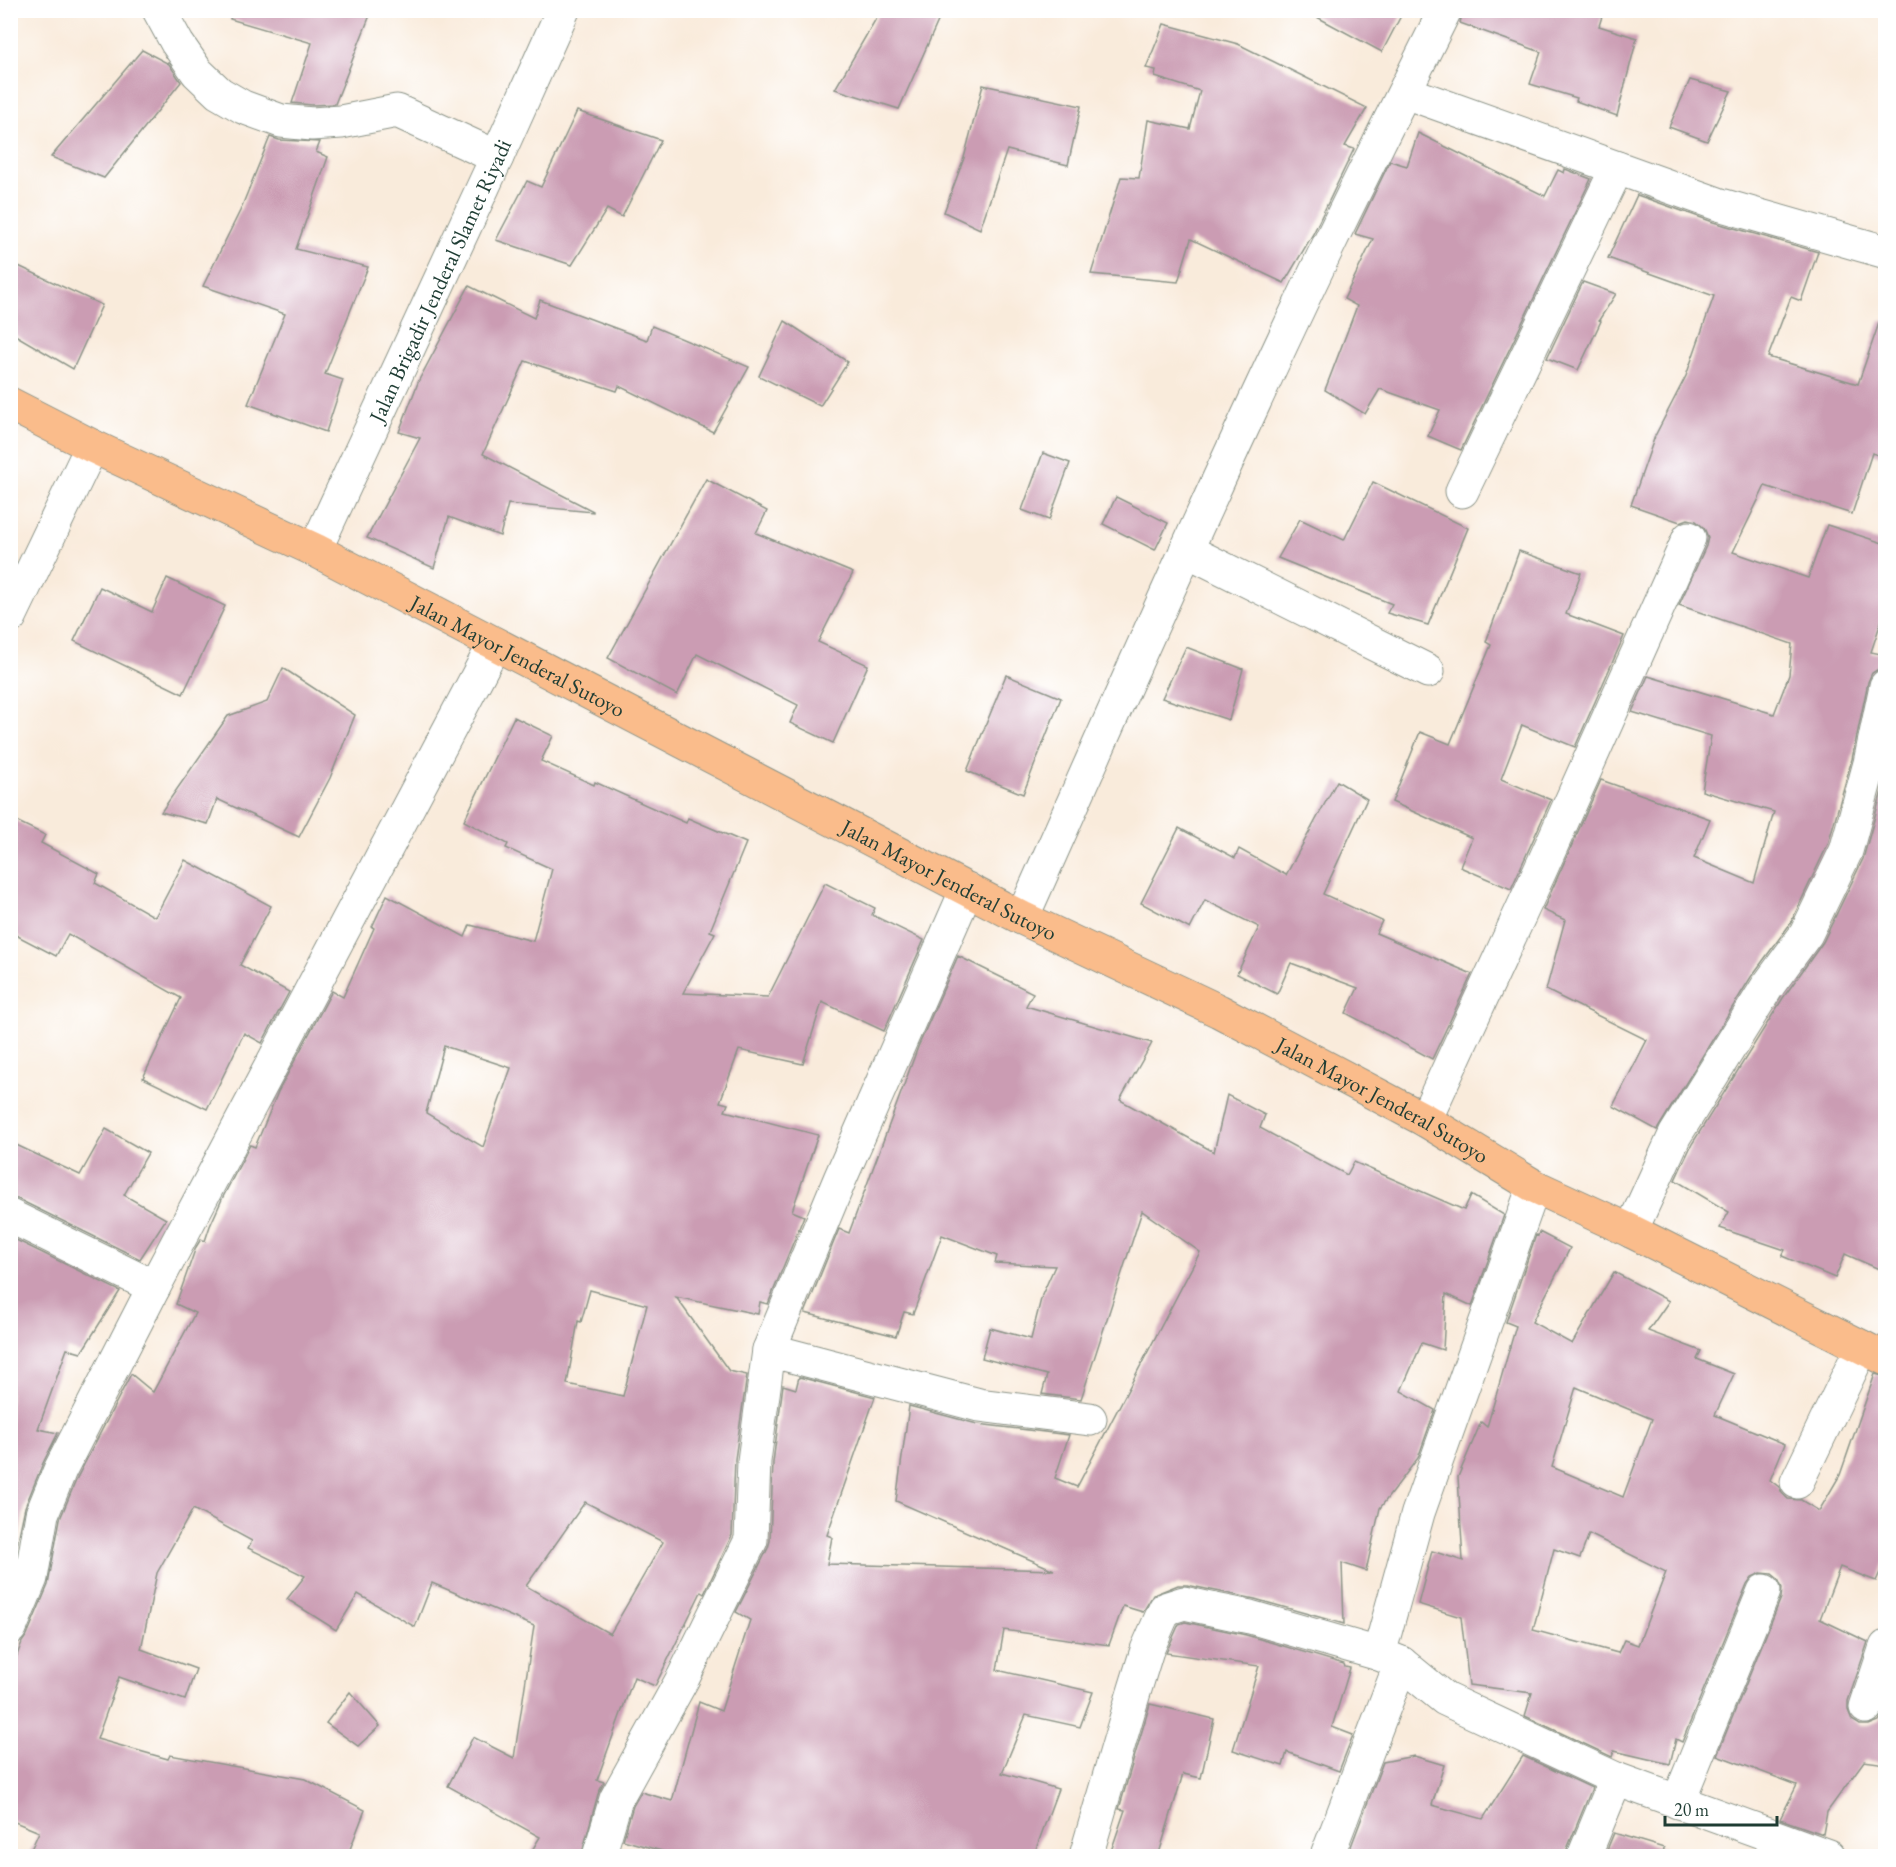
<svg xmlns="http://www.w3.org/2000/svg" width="1896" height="1867" viewBox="0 0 1896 1867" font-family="'EB Garamond',serif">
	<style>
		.building { fill: #cb9cb3; fill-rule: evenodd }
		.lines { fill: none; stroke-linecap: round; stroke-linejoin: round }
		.minor-casing { stroke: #8c9488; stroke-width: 35 }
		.major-casing { stroke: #8c9488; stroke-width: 35 }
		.minor { stroke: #fff; stroke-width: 33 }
		.major { stroke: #fabc8b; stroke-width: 33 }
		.labels { text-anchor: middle; stroke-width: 6; stroke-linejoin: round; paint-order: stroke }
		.street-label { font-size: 22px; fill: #1f3d34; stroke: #fff }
	</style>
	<rect width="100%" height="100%" fill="#fff"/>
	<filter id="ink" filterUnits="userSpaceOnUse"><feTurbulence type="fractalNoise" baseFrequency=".0167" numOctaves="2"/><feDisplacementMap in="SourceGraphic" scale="12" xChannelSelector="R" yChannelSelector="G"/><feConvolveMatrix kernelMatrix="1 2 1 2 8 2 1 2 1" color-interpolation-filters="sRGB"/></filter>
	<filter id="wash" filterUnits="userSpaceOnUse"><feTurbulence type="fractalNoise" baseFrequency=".008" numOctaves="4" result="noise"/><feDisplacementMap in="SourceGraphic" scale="24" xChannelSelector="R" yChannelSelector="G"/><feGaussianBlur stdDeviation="1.35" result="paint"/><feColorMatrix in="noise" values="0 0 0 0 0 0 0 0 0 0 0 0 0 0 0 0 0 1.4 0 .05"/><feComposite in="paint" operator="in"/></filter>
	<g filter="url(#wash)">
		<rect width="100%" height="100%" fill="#f9ebdb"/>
		<g id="blocks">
			<g class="building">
				<path d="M231,10H372L335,104L312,105L292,103L312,43L230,19Z"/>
				<path d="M881,10H943L899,109L835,89Z"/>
				<path d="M1304,10H1404L1382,52Z"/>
				<path d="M1463,10H1604L1599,26L1637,38L1617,116L1576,101L1577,98L1530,84L1541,52L1460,23Z"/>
				<path d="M1164,24L1238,44L1367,108L1345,146L1354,149L1313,234L1284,283L1191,239L1178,282L1091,274L1121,177L1139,178L1148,120L1190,129L1200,91L1155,77L1156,70L1146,68Z"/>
				<path d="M142,50L169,64L181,82L104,178L51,157Z"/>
				<path d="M1690,80L1731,91L1707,141L1669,127Z"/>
				<path d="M983,85L1081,106L1068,165L1007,150L980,229L944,212L964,158Z"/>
				<path d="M577,111L661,140L622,217L607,209L572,265L496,240L527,181L541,187Z"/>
				<path d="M1418,133L1545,196L1558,170L1564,173L1565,169L1591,179L1461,450L1428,436L1440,410L1380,389L1365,414L1325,390L1357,306L1344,299L1373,239L1355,234L1390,161L1407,166Z"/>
				<path d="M270,137L279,140L320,142L316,152L328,157L296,249L368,267L325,374L343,380L326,432L248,404L285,314L203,286L240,211Z"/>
				<path d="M1637,195L1713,222L1818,252L1801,301L1791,297L1768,357L1858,384L1880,320L1886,321V458L1872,453L1852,514L1765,486L1733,552L1808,578L1827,525L1886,544V607L1871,652L1886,655V668H1880L1872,673L1868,682L1852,759L1828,844L1790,924L1751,977L1657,1130L1613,1106L1647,1040L1546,990L1565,920L1543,910L1601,780L1710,819L1694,858L1754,883L1774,812L1702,791L1711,736L1632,712L1648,676L1774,714L1789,675L1792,644L1679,605L1706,546L1708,537L1704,528L1696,521L1688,519L1680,522L1631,505L1655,436L1686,376L1714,296L1608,258Z"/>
				<path d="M10,262L102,305L73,369L10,332Z"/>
				<path d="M1583,282L1616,294L1599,320L1601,321L1578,370L1547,358Z"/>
				<path d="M469,286L534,318L540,300L647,340L652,326L749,367L713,432L619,386L617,391L525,361L483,454L593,511V512L508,504L500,536L449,517L434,568L367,538L420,438L399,432L419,380Z"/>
				<path d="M785,321L848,362L820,406L759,376Z"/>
				<path d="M1043,453L1070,463L1049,520L1022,510Z"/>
				<path d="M706,479L767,511L756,533L853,573L818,642L868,665L833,743L790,723L798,705L697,654L677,695L608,658Z"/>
				<path d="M1373,482L1468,528L1428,625L1387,613L1392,604L1278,558L1300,519L1344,540Z"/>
				<path d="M1116,497L1168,523L1155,550L1103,524Z"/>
				<path d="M1519,551L1581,573L1566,614L1624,636L1575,747L1522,725L1501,779L1551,800L1511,889L1460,867L1472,838L1392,802L1420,732L1450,744L1491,645L1486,642Z"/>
				<path d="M167,578L225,606L183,694L74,641L100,587L152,612Z"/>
				<path d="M1186,647L1243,669L1229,720L1162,698Z"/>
				<path d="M283,668L355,715L330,778L299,837L217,799L208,824L161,812L228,716L267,702Z"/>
				<path d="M1006,675L1061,698L1023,794L967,771Z"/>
				<path d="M514,717L553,736L541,761L594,785L595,782L686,823L688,818L746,843L710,931L715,933L683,993L768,997L825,883L875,908L872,915L924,940L884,1031L822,1002L803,1064L739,1050L720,1102L728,1104L725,1111L818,1135L792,1211L804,1216L768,1304L760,1302L758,1314L676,1297L729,1371L747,1375L735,1459L732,1535L704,1594L701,1592L655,1686L634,1677L597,1780L604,1782L598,1794L581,1857H528L540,1837L448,1786L473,1737L514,1758L534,1626L432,1583L415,1627L358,1594L336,1630L287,1599L305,1576L248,1548L252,1541L193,1509L157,1573L141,1649L196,1669L185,1700L119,1677L97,1739L168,1759L170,1755L305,1779L365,1810L347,1857L28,1856L39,1832L10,1820V1674L22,1642L27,1635L48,1585L60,1519L77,1478L131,1374L153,1392L195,1313L176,1304L196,1247L201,1239L205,1241L210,1226L223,1197L250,1145L255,1147L278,1092L332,991L343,997L374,928L372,927L387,895L465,937L470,925L533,941L552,869L506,848L508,844L464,821ZM444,1046L511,1068L483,1147L426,1113ZM590,1290L647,1305L623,1396L567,1384L578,1321L581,1322ZM585,1502L663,1542L610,1634L526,1586Z"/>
				<path d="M1886,777V1272L1845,1254L1835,1278L1782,1256L1785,1250L1720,1228L1729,1212L1675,1180L1692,1144L1783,998L1823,942L1863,859Z"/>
				<path d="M1337,781L1367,799L1323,894L1382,921L1376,933L1472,974L1432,1059L1346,1013L1358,988L1291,963L1277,994L1237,974L1259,927L1205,900L1190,929L1141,903L1179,828L1235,858L1239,849L1286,875Z"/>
				<path d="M10,818L45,835L41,843L99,874L95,883L155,917L185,860L271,906L240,965L289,992L262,1043L244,1033L207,1109L143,1078L181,998L68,934L56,956L10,932Z"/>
				<path d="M958,956L1033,993L1026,1006L1152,1043L1120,1100L1214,1152L1227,1095L1265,1115L1260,1128L1347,1175L1354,1162L1464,1210L1471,1195L1504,1215L1472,1306L1446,1294L1443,1350L1422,1343L1401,1391L1435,1410L1418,1458L1380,1508L1366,1571L1342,1563L1344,1624L1255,1599L1187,1585H1178L1153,1595L1143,1612L1123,1606L1109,1645L1004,1630L997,1670L1093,1692L1080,1727L1026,1715L1002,1773L1058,1789L1033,1857H683L623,1840L633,1806L641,1792L672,1801L699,1702L721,1711L750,1620L736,1612L768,1548L770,1541L773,1463L783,1385L796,1389L799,1377L875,1397L827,1535L832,1537L827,1564L1054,1570L896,1501L909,1406L977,1424L1069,1435L1055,1478L1077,1487L1200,1252L1142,1211L1081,1399L1042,1394L1047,1375L982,1358L990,1328L1031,1339L1042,1295L1055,1266L995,1263L997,1256L942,1235L913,1314L904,1312L896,1336L805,1313L839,1229L849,1233L918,1047Z"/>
				<path d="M106,1129L148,1153L124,1195L166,1219L140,1259L18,1199L10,1198V1142L80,1175Z"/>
				<path d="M1539,1232L1570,1248L1532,1322L1572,1344L1614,1272L1669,1301L1648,1331L1701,1351L1697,1359L1734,1374L1715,1415L1785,1444L1770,1480L1779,1487L1782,1493L1788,1499L1801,1500L1819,1511L1840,1475L1875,1374L1886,1377V1559L1876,1581L1840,1567L1820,1619L1868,1642L1848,1701V1710L1852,1720L1860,1725H1869L1879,1721L1886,1708V1764L1864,1761L1827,1812L1823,1834L1780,1819L1797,1785L1717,1755L1781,1598L1782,1588L1778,1579L1772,1574L1761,1573L1752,1577L1747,1584L1682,1742L1676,1739L1670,1764L1614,1751L1612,1757L1525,1716L1532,1693L1469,1685L1461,1617L1418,1604L1432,1551L1463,1561L1458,1477L1481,1422L1487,1427L1516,1326L1506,1322L1536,1235L1538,1236ZM1576,1387L1652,1419L1623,1497L1552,1467ZM1589,1534L1666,1572L1638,1645L1624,1640L1618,1653L1533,1630L1554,1549L1580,1558Z"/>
				<path d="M10,1237L120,1291L81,1353L67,1349L38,1429L58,1433L43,1463L25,1507L10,1578Z"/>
				<path d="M1185,1622L1246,1635L1344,1664L1345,1667L1350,1668L1332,1727L1353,1735L1339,1771L1287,1752L1283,1766L1233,1750L1259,1666L1166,1653L1179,1624Z"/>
				<path d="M350,1692L380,1726L358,1746L326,1723Z"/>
				<path d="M1150,1704L1214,1719L1201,1778L1183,1774L1158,1857H1109L1125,1810L1119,1809Z"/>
				<path d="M1414,1756L1444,1765L1432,1805L1483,1819L1523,1756L1592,1788L1567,1849L1566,1857H1347L1383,1762Z"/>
				<path d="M1614,1833L1664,1848L1663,1857H1604Z"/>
			</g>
		</g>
	</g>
	<g filter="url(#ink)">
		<use href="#blocks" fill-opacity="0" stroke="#8c9488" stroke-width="1.5"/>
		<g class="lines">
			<g class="minor-casing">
				<g id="minor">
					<path d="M159,10L177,43L197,72L219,93L243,107L281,121L312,124L341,122L397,111L497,157"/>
					<path d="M1405,92L1718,204L1886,252"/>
					<path d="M1462,491L1617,168"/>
					<path id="s1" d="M315,550L497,157L563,10"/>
					<path d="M1186,550L1428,671"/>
					<path d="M10,617L92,446"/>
					<path d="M1022,918C1123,691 1223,464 1331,240C1368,163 1407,87 1445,10"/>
					<path d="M1425,1120L1540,871L1689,538"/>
					<path d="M1534,1186L1418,1513L1379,1654L1401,1663L1445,1699L1616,1779L1828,1856"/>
					<path d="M10,1216L154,1287"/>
					<path d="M1631,1231L1675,1135L1767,987L1806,934L1846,851L1870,763L1886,686"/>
					<path d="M769,1350L979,1405L1090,1419"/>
					<path d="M1797,1482L1862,1347"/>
					<path d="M10,1628L31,1578L42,1514L60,1470L154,1287L494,645"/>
					<path d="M1866,1707L1886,1647"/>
					<path d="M1678,1802L1764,1591"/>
					<path d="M599,1856L616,1799L683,1678L751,1540L754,1461L769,1350L840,1179L967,889"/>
					<path d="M1086,1856L1131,1702L1147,1650L1165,1609L1184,1603L1216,1610L1250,1617L1379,1654"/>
					<path d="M1327,1856L1401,1663"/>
					<path d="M1584,1856L1616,1779"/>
				</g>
			</g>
			<g class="major-casing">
				<g id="major">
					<path id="s2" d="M10,404L92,446L315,550L1022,918L1219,1011L1425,1120L1534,1186L1631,1231L1886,1359"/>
				</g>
			</g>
			<use href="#minor" class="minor"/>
			<use href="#major" class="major"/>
		</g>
	</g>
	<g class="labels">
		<g class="street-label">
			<text dy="8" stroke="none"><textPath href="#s1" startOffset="297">Jalan Brigadir Jenderal Slamet Riyadi</textPath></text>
			<text dy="8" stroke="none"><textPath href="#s2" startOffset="567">Jalan Mayor Jenderal Sutoyo</textPath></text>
			<text dy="8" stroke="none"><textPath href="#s2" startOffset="1053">Jalan Mayor Jenderal Sutoyo</textPath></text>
			<text dy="8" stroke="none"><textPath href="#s2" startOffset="1539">Jalan Mayor Jenderal Sutoyo</textPath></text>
		</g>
	</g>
	<rect width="1896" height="1867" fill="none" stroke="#fff" stroke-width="36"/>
	<path d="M1665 1816v9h112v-9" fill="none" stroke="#1f3d34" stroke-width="3"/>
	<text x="1674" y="1816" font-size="18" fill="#1f3d34" stroke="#ffffff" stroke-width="4.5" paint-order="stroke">20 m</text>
</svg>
